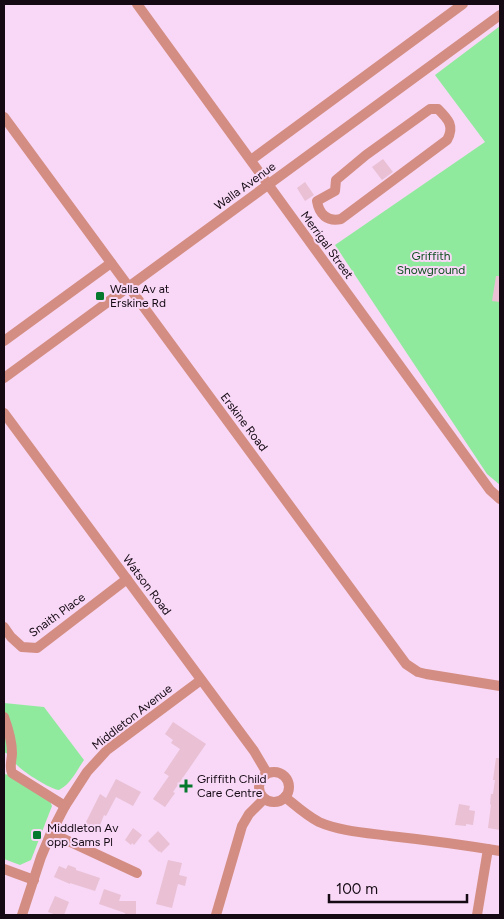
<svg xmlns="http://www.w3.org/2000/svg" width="504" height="919" viewBox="0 0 504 919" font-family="Figtree,sans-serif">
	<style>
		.green { fill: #90ea9e }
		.building { fill: #e9c0d4 }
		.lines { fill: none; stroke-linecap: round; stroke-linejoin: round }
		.minor { stroke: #d48d83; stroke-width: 10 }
		.poi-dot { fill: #06792f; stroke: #f8d8f6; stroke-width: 2 }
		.labels { text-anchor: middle; stroke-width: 4; stroke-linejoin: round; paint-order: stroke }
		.street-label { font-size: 12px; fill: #150a14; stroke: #f8d8f6 }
		.park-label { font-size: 12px; fill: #0e4f20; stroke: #f8d8f6 }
		.poi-label { font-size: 12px; fill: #150a14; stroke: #f8d8f6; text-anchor: start }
	</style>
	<rect width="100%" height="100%" fill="#f8d8f6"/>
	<g class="green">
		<path d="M500,26V485L487,474L335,245L485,142L435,75Z"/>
		<path d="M4,703L44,707L84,760C77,770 71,784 59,790C50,789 25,773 18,766C12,761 12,756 4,752Z"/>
		<path d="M4,774L10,775L48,797L52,806L31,860L20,865L4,859Z"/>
	</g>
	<g class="building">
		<path d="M383,159L393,172L382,180L372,167Z"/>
		<path d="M305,182L314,195L305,201L297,188Z"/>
		<path d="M496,276H500V302L492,301Z"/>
		<path d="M173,722L206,744L173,792L175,793L165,807L153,799L169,776L164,773L180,749L171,743L173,740L165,734Z"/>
		<path d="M496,758H500V830L488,828L491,805L490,804L491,794H493L495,780H493Z"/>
		<path d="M116,779L141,792L133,806L116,797L106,816L104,815L97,833L87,829L88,827L84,826L100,794L106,798Z"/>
		<path d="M459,804L470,806L469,810L475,811L473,825L466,824V826L455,825Z"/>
		<path d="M133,828L142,835L134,845L132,843L131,845L125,840Z"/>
		<path d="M158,831L170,844L161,853L160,851L159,852L148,841Z"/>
		<path d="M168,860L182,863L179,875L187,877L185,886L178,884L172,908L156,904Z"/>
		<path d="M68,865L76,868V870L100,878L95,891L70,883V884L54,877L59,866L66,869Z"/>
		<path d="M104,889L121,895L119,901H136V915H125V913L99,904Z"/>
		<path d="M55,896L69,902L64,915H56L48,912Z"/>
	</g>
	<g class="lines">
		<g class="minor">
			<path d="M137,4L490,490L500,499"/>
			<path d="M430,109H438C448,119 455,126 447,140L341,219C327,222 319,214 317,201L335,191L336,180L366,155Z"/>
			<path d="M4,117L406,664L418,672L426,674L500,686"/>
			<path d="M251,160L463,4"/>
			<path d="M4,341L111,263"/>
			<path d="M4,378L500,15"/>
			<path d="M4,413L254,751L267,773"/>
			<path d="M4,627L11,637L22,647L37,648L127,579"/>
			<path d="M4,717C8,728 12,742 12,753C12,760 9,767 12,773L65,806"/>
			<circle cx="274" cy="787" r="15"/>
			<path d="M285,797C296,806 307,816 319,822C339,831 368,833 390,836C427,840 464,845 500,851"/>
			<path d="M51,833L137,873"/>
			<path d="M4,869L34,880"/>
			<path d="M22,915L41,857L51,833L65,806L87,772L107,750L201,680"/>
			<path d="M216,915L242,826L249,814L264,799"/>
			<path d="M477,915L488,849"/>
		</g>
	</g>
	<g class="poi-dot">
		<rect x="95" y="291" width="10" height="10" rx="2.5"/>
		<path d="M183.5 778.5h5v5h5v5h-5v5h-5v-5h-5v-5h5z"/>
		<rect x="32" y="830" width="10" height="10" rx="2.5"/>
	</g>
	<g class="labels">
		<g class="street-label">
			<text transform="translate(245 186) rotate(-36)" y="4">Walla Avenue</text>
			<text transform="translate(327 245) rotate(54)" y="4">Merrigal Street</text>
			<text transform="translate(244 422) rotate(53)" y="4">Erskine Road</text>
			<text transform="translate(147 585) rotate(53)" y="4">Watson Road</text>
			<text transform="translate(57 615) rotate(-36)" y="4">Snaith Place</text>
			<text transform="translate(132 717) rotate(-38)" y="4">Middleton Avenue</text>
		</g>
		<g class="park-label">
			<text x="431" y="260">Griffith<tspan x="431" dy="14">Showground</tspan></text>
		</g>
		<g class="poi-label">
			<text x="110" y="293">Walla Av at<tspan x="110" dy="14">Erskine Rd</tspan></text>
			<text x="197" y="783">Griffith Child<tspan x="197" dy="14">Care Centre</tspan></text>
			<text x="47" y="832">Middleton Av<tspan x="47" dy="14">opp Sams Pl</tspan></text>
		</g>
	</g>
	<rect width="504" height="919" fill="none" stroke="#150a14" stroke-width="10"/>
	<path d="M329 894v8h138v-8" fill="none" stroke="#150a14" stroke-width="2.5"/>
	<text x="336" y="894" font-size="15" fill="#150a14" stroke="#f8d8f6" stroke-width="4" paint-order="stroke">100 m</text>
</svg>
